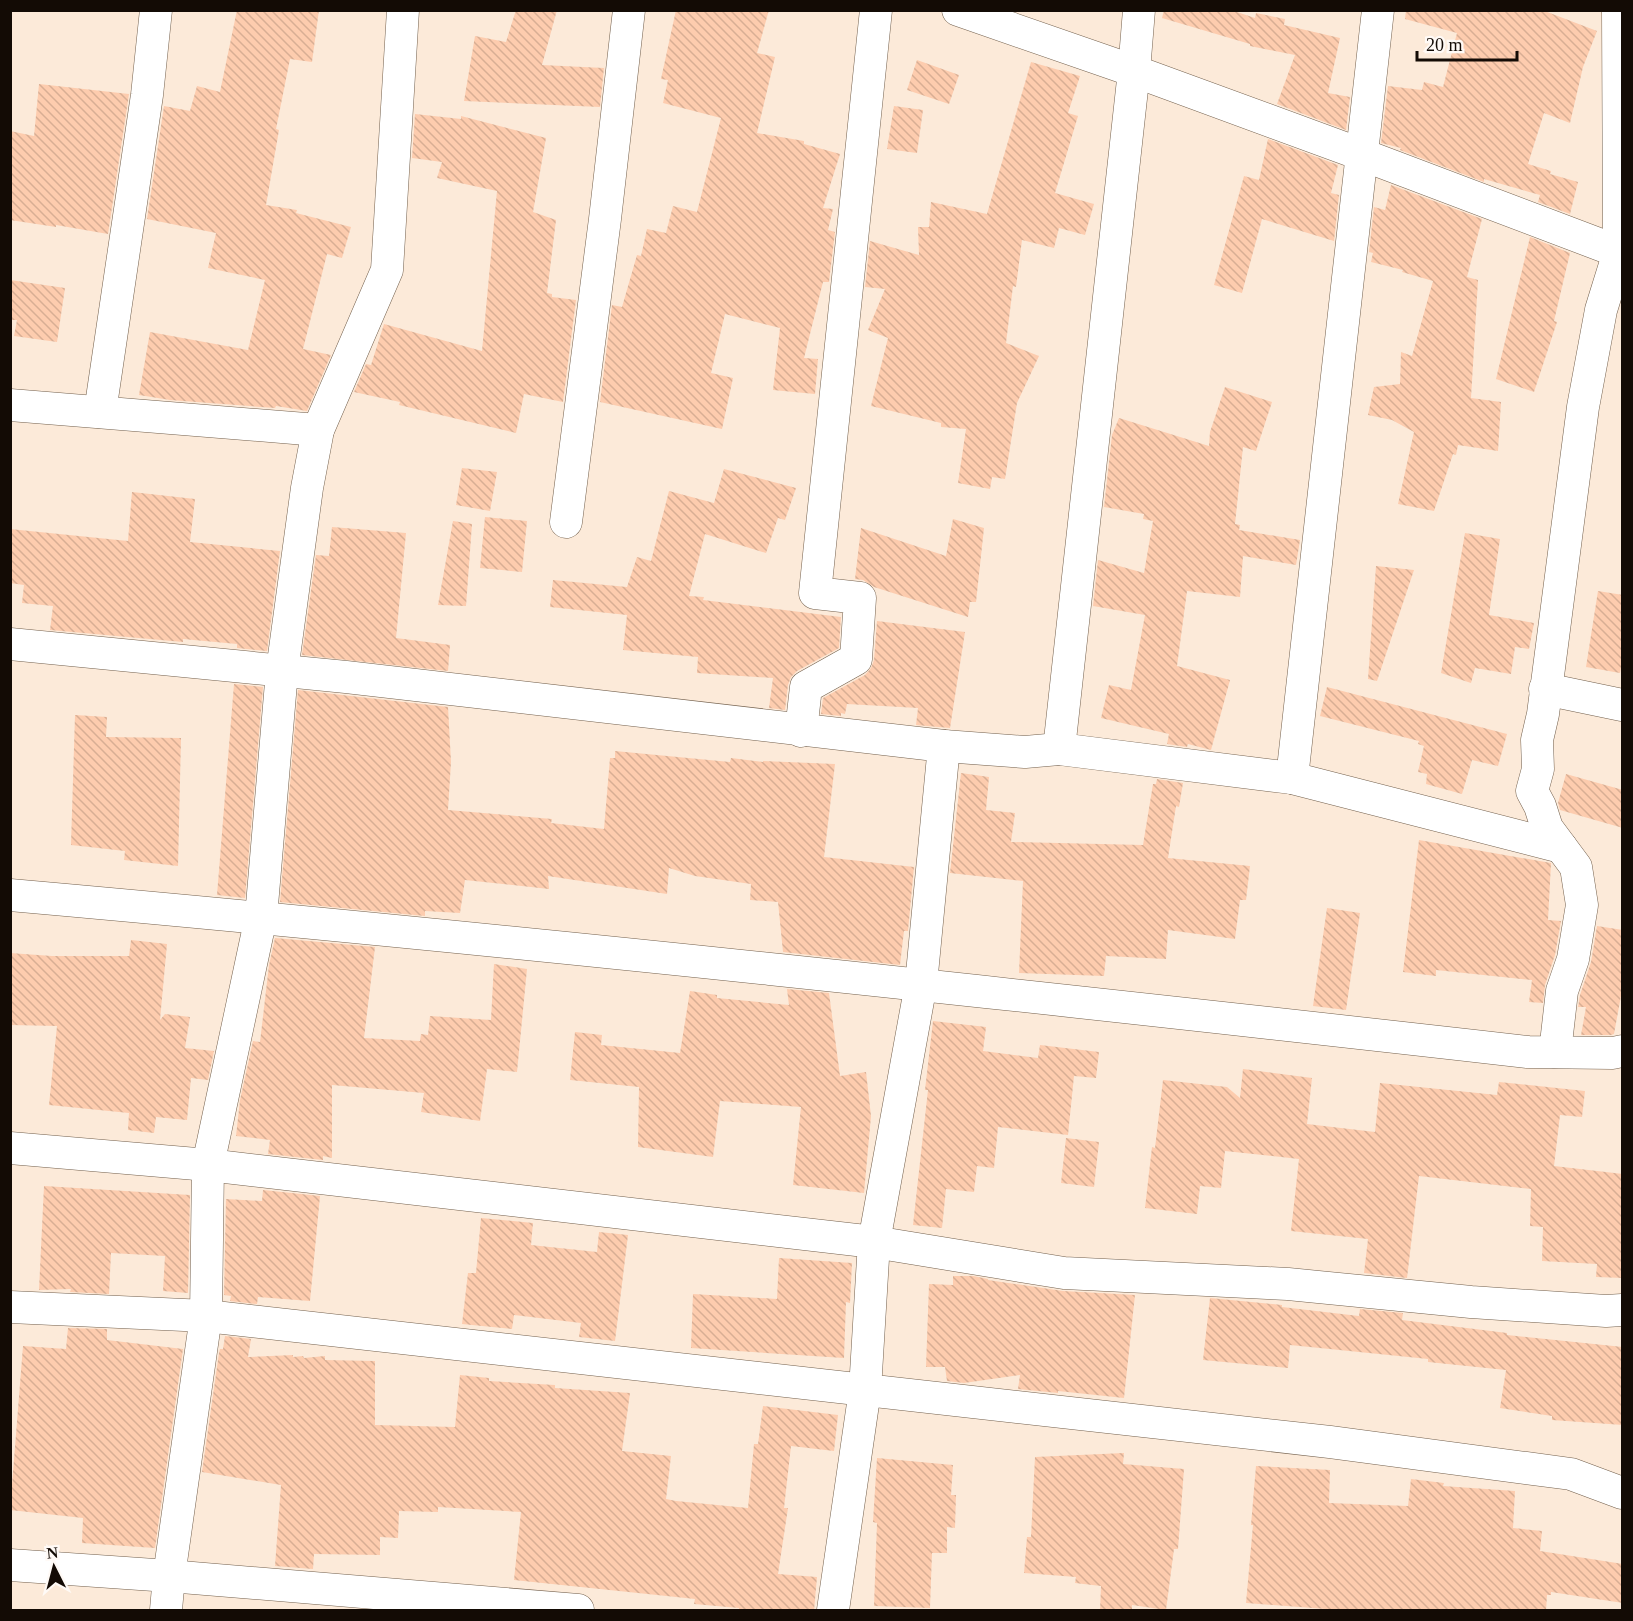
<svg xmlns="http://www.w3.org/2000/svg" width="1633" height="1621" viewBox="0 0 1633 1621" font-family="'Times New Roman',serif">
	<style>
		.building { fill: url(#building-back-hatch) }
		.lines { fill: none; stroke-linecap: round; stroke-linejoin: round }
		.minor-casing { stroke: #73604d; stroke-width: 33 }
		.minor { stroke: #fff; stroke-width: 32 }
	</style>
	<defs>
		<pattern id="building-back-hatch" width="6" height="6" patternUnits="userSpaceOnUse" patternTransform="scale(1.5)"><rect width="6" height="6" fill="#fdccae"/><path d="M-1 5l2 2M0 0l6 6M5-1l2 2" fill="none" stroke="#d8ae94"/></pattern>
	</defs>
	<rect width="100%" height="100%" fill="#fcead9"/>
	<g class="building">
		<path d="M237,10H319L312,62L290,59L276,129L279,130L266,205L297,210L296,213L351,227L342,258L327,254L303,349L331,355L307,411L276,406L275,408L170,400L139,395L150,332L248,350L265,280L208,268L216,233L147,219L164,106L190,111L197,86L220,92Z"/>
		<path d="M516,10H557L542,65L604,68L600,107L464,101L475,36L506,42Z"/>
		<path d="M676,10H769L757,53L775,57L757,133L804,141V144L840,154L823,208L833,209L828,230L835,232L829,282H823L804,358L818,359L815,394L773,390L780,328L725,314L711,373L733,378L722,429L600,402L612,305L622,307L637,255L641,256L647,229L666,233L673,206L697,212L721,118L663,103L668,80L661,79Z"/>
		<path d="M1164,10H1231L1255,18L1256,13L1285,19L1284,25L1340,38L1328,93L1350,97L1346,130L1277,104L1295,55L1250,46V44L1162,18Z"/>
		<path d="M1406,10H1542L1597,31L1583,67L1570,123L1544,113L1528,164L1551,171L1550,174L1578,182L1570,214L1538,202L1540,195L1484,179V182L1400,150L1401,148L1381,143L1388,86L1422,90L1424,82L1443,87L1457,33L1405,19Z"/>
		<path d="M917,60L959,75L949,104L907,90Z"/>
		<path d="M1031,62L1080,76L1068,113L1078,116L1055,193L1094,204L1085,235L1059,228L1054,248L1022,240L1016,287L1013,286L1006,343L1039,356L1017,403L1005,479L992,477L990,489L958,483L966,429L941,427V423L871,406L888,338L868,330L885,289L865,287L870,241L919,255L918,227H929L931,202L987,214Z"/>
		<path d="M39,84L129,94L108,234L56,225V227L10,220V131L34,136Z"/>
		<path d="M894,106L923,110L917,153L887,149Z"/>
		<path d="M415,114L461,119V116L546,138L533,212L556,220L547,293L552,294V297L576,300L563,402L524,394L516,433L399,405L400,402L354,392L366,364L371,365L384,324L482,351L497,191L437,178L442,162L412,158Z"/>
		<path d="M1268,139L1338,165L1331,193L1339,195L1334,241L1262,219L1242,293L1214,285L1244,176L1259,180Z"/>
		<path d="M1391,185L1482,219L1467,277L1478,280L1471,398L1501,402L1498,451L1458,445L1456,455L1453,454L1434,511L1398,504L1414,432L1392,420L1368,415L1374,387L1400,384L1401,352L1412,356L1433,281L1402,272L1403,270L1371,262L1373,253L1369,252L1374,207L1385,210Z"/>
		<path d="M1530,237L1570,253L1554,321L1557,322L1534,392L1496,379Z"/>
		<path d="M10,280L65,288L57,342L14,336L17,320H10Z"/>
		<path d="M1225,387L1272,402L1256,451L1243,447L1235,524L1240,525L1239,530L1300,540L1296,565L1243,556L1240,597L1187,591L1177,666L1230,680L1211,750L1188,744L1187,747L1167,744L1169,734L1101,718L1109,685L1131,690L1145,615L1093,606L1098,560L1144,573L1153,521L1143,519L1144,514L1104,507L1112,435L1119,418L1209,446L1210,432Z"/>
		<path d="M462,468L497,472L490,511L456,505Z"/>
		<path d="M724,469L796,488L785,520L778,518L766,553L705,534L689,596L704,597L703,600L841,617L839,648L797,671L791,677L788,685L785,710L769,708L773,678L697,673L698,657L623,650L627,615L550,607L553,580L627,587L637,557L651,561L669,491L714,503Z"/>
		<path d="M132,492L195,499L190,542L280,551L267,651L237,648V644L183,639V642L50,630L53,606L22,603L24,585L10,583V529L128,541Z"/>
		<path d="M485,517L527,521L522,572L480,568Z"/>
		<path d="M953,519L984,528L976,602H970L968,617L874,587L863,580L855,579L861,528L946,556Z"/>
		<path d="M453,521L472,524L466,606L438,605Z"/>
		<path d="M332,527L406,533L396,638L450,645L448,671L302,655L316,555L329,556Z"/>
		<path d="M1465,533L1500,539L1489,615L1534,623L1529,649L1515,647L1511,674L1475,668L1471,683L1441,673Z"/>
		<path d="M1376,566L1414,570L1377,681L1368,679Z"/>
		<path d="M1598,591L1623,595V655L1620,673L1586,667Z"/>
		<path d="M877,621L965,632L950,728L916,725L918,708L847,704L845,714L841,713V716L821,714L823,698L865,675L871,668L874,660Z"/>
		<path d="M234,684L263,687L245,898L217,895Z"/>
		<path d="M1327,687L1507,734L1498,766L1472,760L1462,794L1426,784L1427,774L1418,772L1424,746L1418,744L1419,741L1320,716Z"/>
		<path d="M298,690L448,707L451,762L448,810L552,819L551,823L604,829L610,758H615V751L730,762L731,758L763,762V761L835,764L824,857L914,867L908,931H904L900,965L783,952L778,902L750,900L751,884L695,876L669,868L667,894L548,876L549,889L465,880L460,913L425,911V916L280,902Z"/>
		<path d="M75,715L107,717L106,737L181,738L178,866L124,860L125,851L71,845Z"/>
		<path d="M961,773L989,777L986,810L1015,813L1011,842L1143,845L1153,784H1156L1157,779L1183,783L1179,807L1176,806L1168,858L1250,866L1246,900H1240L1235,939L1168,930L1166,959L1106,956L1104,976L1019,973L1023,881L950,873Z"/>
		<path d="M1566,774L1623,790V828L1560,810L1558,803Z"/>
		<path d="M1419,840L1551,863L1548,920L1561,921L1555,955L1545,985L1543,1003L1529,1002L1532,980L1436,970V976L1403,972Z"/>
		<path d="M1327,908L1360,913L1346,1010L1313,1006Z"/>
		<path d="M1597,926L1623,930V985L1614,1034L1611,1035H1581L1586,1007H1578L1580,995L1591,962Z"/>
		<path d="M275,938L375,947L364,1038L420,1041L421,1034L428,1035L430,1016L491,1020L494,964L527,969L517,1072L487,1069L480,1121L421,1112L424,1093L332,1085V1158L323,1156V1160L268,1154L270,1140L236,1136L240,1100L253,1041L260,1042L269,965Z"/>
		<path d="M131,940L167,944L160,1020L165,1014L190,1017L185,1048L214,1051L208,1080L191,1078L187,1120L156,1117L154,1133L128,1130L129,1113L49,1105L57,1026L10,1025V953L52,956H129Z"/>
		<path d="M787,989L829,993L840,1076L866,1072L871,1116L864,1193L793,1185L801,1107L720,1101L713,1157L638,1147L639,1087L570,1080L575,1032L602,1035L601,1045L680,1053L690,991L717,995V998L789,1005Z"/>
		<path d="M933,1021L986,1027L983,1051L1038,1058L1040,1045L1099,1052L1096,1078L1074,1076L1068,1135L998,1127L994,1168L977,1166L974,1192L946,1189L942,1228L913,1225L928,1090H925Z"/>
		<path d="M1243,1069L1312,1078L1307,1124L1375,1132L1380,1083L1497,1095L1499,1082L1585,1091L1582,1117L1560,1115L1554,1166L1623,1174V1278L1596,1277L1597,1264L1542,1261L1543,1227L1530,1226L1531,1189L1419,1176L1407,1278L1364,1273L1368,1239L1291,1231L1299,1159L1225,1151L1221,1188L1200,1186L1197,1214L1145,1208L1152,1147L1155,1148L1163,1080L1227,1087L1240,1098Z"/>
		<path d="M1066,1138L1099,1142L1094,1187L1061,1183Z"/>
		<path d="M44,1186L190,1195L188,1293L163,1291L165,1256L111,1253L109,1294L70,1292L71,1289L39,1290Z"/>
		<path d="M263,1190L320,1196L310,1301L258,1297L257,1304L230,1301L231,1296L224,1295L226,1199L262,1201Z"/>
		<path d="M481,1218L533,1223L531,1245L597,1252L599,1232L628,1235L615,1341L579,1337L581,1323L514,1315L512,1329L462,1324L468,1273H476Z"/>
		<path d="M779,1258L852,1263L850,1303L846,1302L844,1358L691,1348L693,1294L777,1299Z"/>
		<path d="M953,1276H973L988,1279V1280L1063,1291L1135,1295L1124,1398L1058,1391V1393L1018,1389L1020,1375L964,1383L947,1381L945,1367H926L929,1284L953,1285Z"/>
		<path d="M1210,1298L1282,1305V1307L1359,1316L1360,1309L1403,1313L1402,1320L1507,1333V1335L1623,1347V1425L1552,1420V1416L1500,1408L1506,1370L1428,1362V1359L1290,1345L1288,1368L1203,1360Z"/>
		<path d="M68,1328L107,1329V1340L183,1349L155,1548L82,1543L83,1518L10,1510L23,1346L66,1349Z"/>
		<path d="M225,1336L251,1339L248,1357L293,1355V1357L303,1356L304,1358L325,1356V1360L375,1361V1425L455,1427L460,1375L489,1378V1381L555,1385V1388L630,1393L622,1451L671,1456L666,1499L676,1501L748,1508L754,1444H758L763,1406L838,1415L834,1451L791,1446L784,1508H788L778,1574L817,1577L814,1611H739V1608L694,1604L695,1599L514,1580L521,1512L438,1507V1512L399,1511L398,1538L380,1537V1555L314,1554L313,1569L275,1566L281,1485L202,1472L219,1353L220,1349H223Z"/>
		<path d="M1124,1453L1123,1464L1184,1469L1178,1549H1174L1166,1610L1132,1605V1611H1100L1101,1586L1075,1583L1076,1577L1024,1573L1027,1537H1031L1035,1457Z"/>
		<path d="M877,1458L953,1465L951,1495H956L955,1528L947,1527V1553H932L930,1608L874,1606L877,1523L873,1522Z"/>
		<path d="M1256,1466L1330,1470L1329,1503L1408,1506L1411,1479L1444,1483L1443,1486L1515,1491L1513,1528L1542,1531L1540,1551L1623,1564V1603L1551,1592V1595H1547L1546,1611H1326V1609L1246,1603L1253,1525H1251Z"/>
	</g>
	<g class="lines">
		<g class="minor-casing">
			<g id="minor">
				<path d="M958,10L1134,71L1363,155L1622,253"/>
				<path d="M10,405L318,430"/>
				<path d="M100,412L147,95L156,10"/>
				<path d="M566,522L605,219L629,10"/>
				<path d="M10,644L346,677L944,746L1025,752L1059,749L1292,778L1561,847"/>
				<path d="M1545,689L1622,705"/>
				<path d="M801,731L806,687L856,659L860,598L815,593L876,10"/>
				<path d="M1059,749L1134,71L1139,10"/>
				<path d="M1292,778L1378,10"/>
				<path d="M10,895C517,940 1023,995 1528,1052L1613,1053L1622,1051"/>
				<path d="M1555,1052L1562,991L1573,959L1582,905L1576,867L1547,828L1540,806L1532,791L1538,769L1537,740L1543,714L1583,407L1601,310L1619,252L1618,10"/>
				<path d="M10,1148L208,1165L874,1242L1064,1273L1288,1284L1471,1302L1606,1311L1622,1310"/>
				<path d="M10,1307L206,1316L1330,1442L1571,1474L1622,1493"/>
				<path d="M10,1565L169,1576L578,1610"/>
				<path d="M166,1610L169,1576L206,1316L208,1165L261,917L282,671L307,488L318,430L387,270L403,10"/>
				<path d="M833,1610L865,1390L874,1242L921,984L944,746"/>
			</g>
		</g>
		<use href="#minor" class="minor"/>
	</g>
	<rect width="1633" height="1621" fill="none" stroke="#130b05" stroke-width="24"/>
	<g transform="translate(54 1567) rotate(354)" stroke="#fffaf6" stroke-width="4.5" paint-order="stroke">
	<path d="M0-4.5L10 22L0 15L-10 22Z" fill="#130b05"/>
	<text y="-9" font-size="16" font-weight="bold" text-anchor="middle" fill="#130b05">N</text>
	</g>
	<path d="M1417 51v9h100v-9" fill="none" stroke="#130b05" stroke-width="3"/>
	<text x="1426" y="51" font-size="18" fill="#130b05" stroke="#fffaf6" stroke-width="4.5" paint-order="stroke">20 m</text>
</svg>
